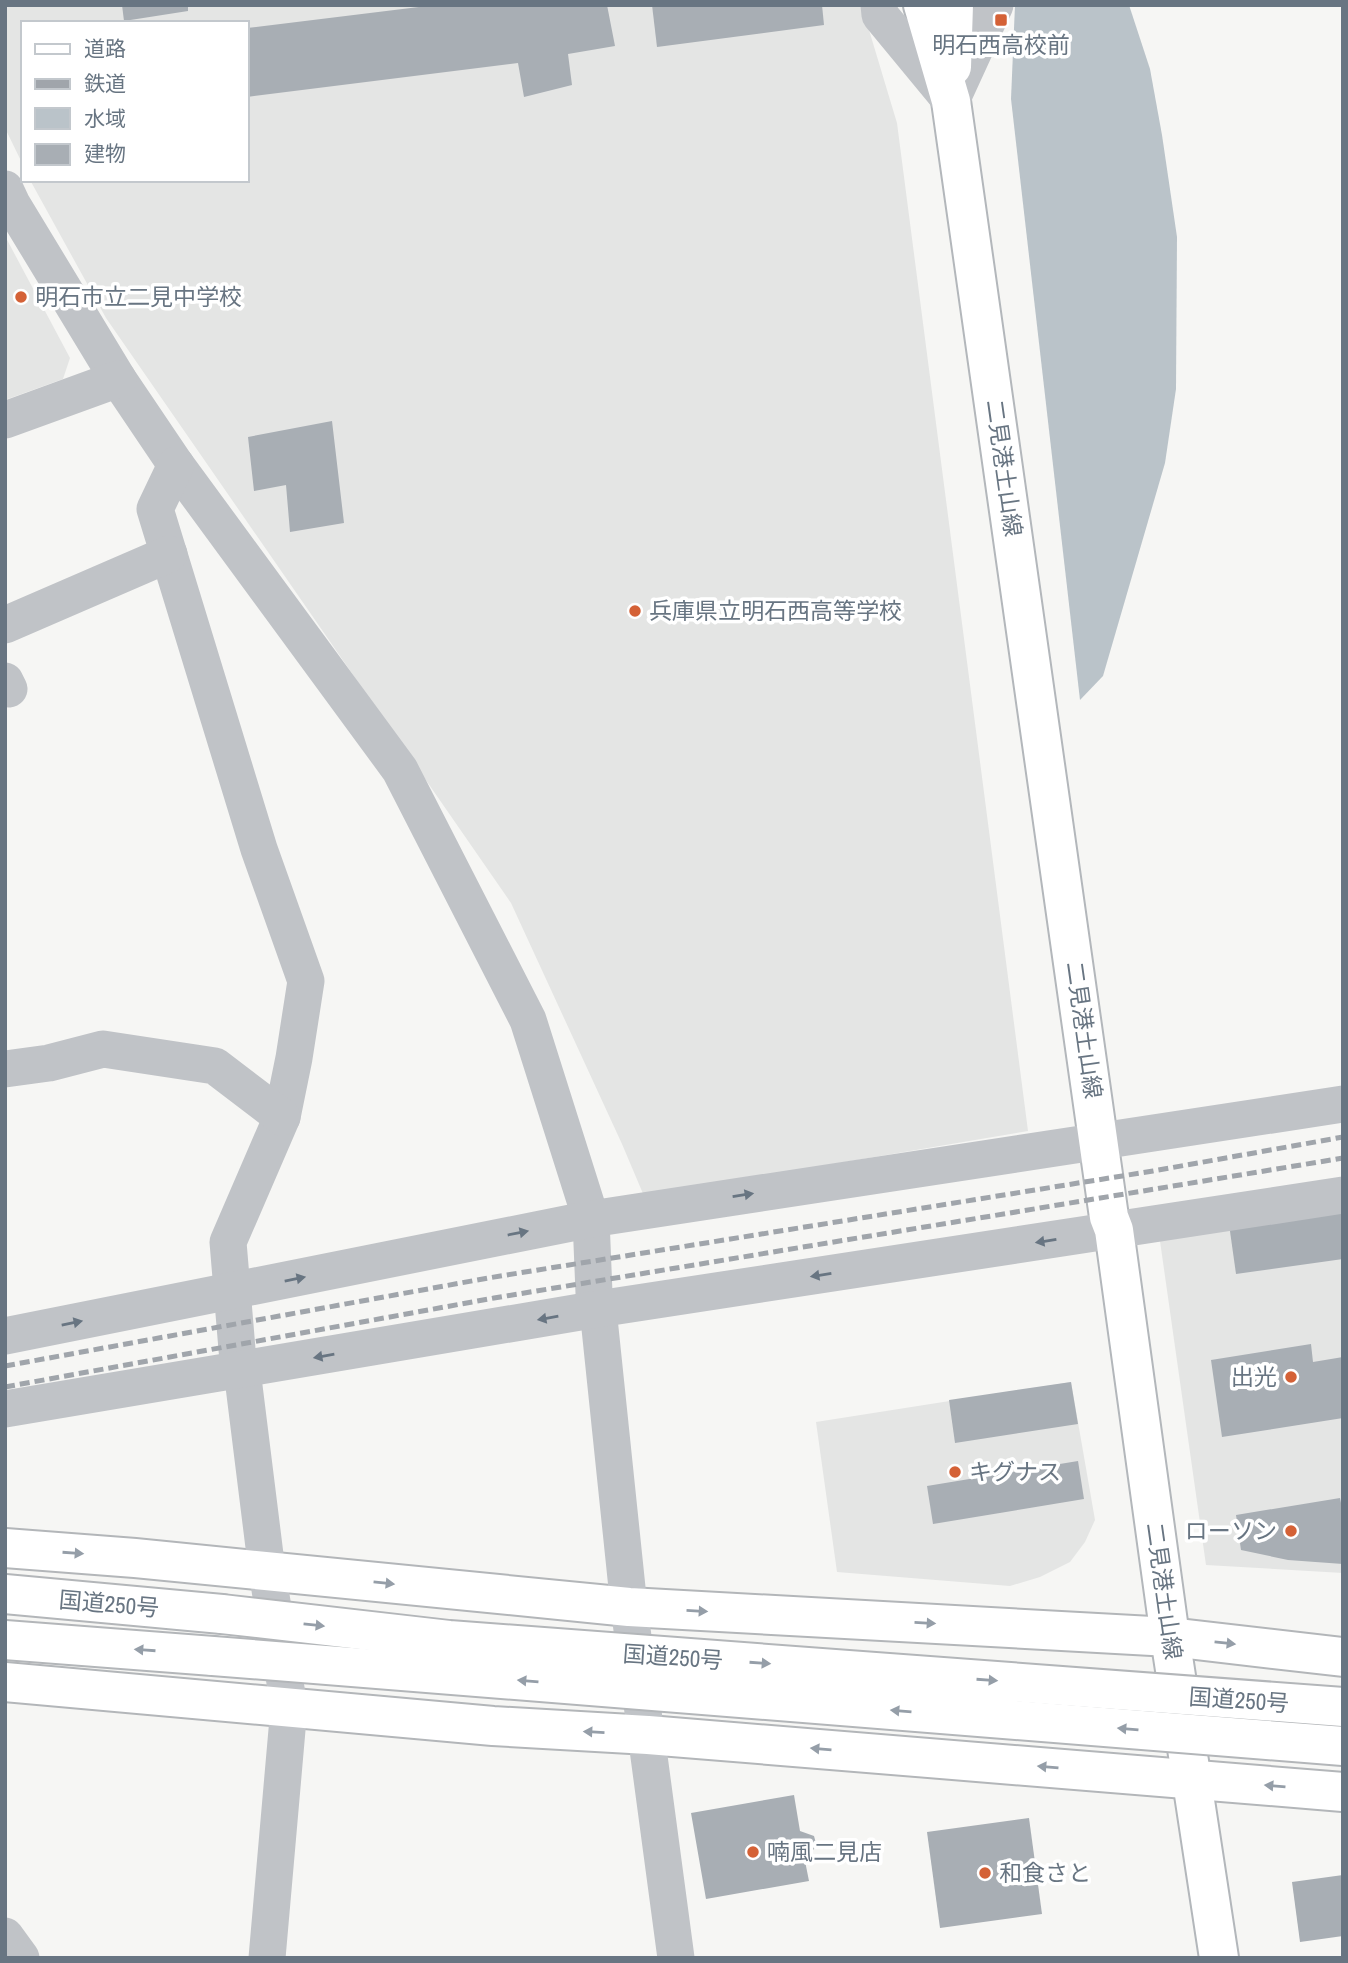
<svg xmlns="http://www.w3.org/2000/svg" width="1348" height="1963" viewBox="0 0 1348 1963" font-family="'Archivo Narrow','Noto Sans JP',sans-serif">
	<style>
		.built { fill: #e4e5e4 }
		.water { fill: #bac3c9 }
		.building { fill: #a8aeb4 }
		.lines { fill: none; stroke-linecap: round; stroke-linejoin: round }
		.secondary-casing { stroke: #b3b7bb; stroke-width: 42 }
		.highway-casing { stroke: #b3b6b9; stroke-width: 42 }
		.street { stroke: #c0c3c7; stroke-width: 37 }
		.secondary { stroke: #fff; stroke-width: 38 }
		.highway { stroke: #fff; stroke-width: 38 }
		.rail { stroke: #a0a5ab; stroke-width: 5; stroke-dasharray: 10 5; stroke-linecap: butt }
		.highway-bridge-casing { stroke: #b3b6b9; stroke-width: 42; stroke-linecap: butt }
		.highway-bridge { stroke: #fff; stroke-width: 38 }
		.oneway { fill: #687582 }
		.oneway2 { fill: #959ea8 }
		.poi-dot { fill: #d46136; stroke: #fff; stroke-width: 2.5 }
		.labels { text-anchor: middle; stroke-width: 7; stroke-linejoin: round; paint-order: stroke }
		.poi-label { font-size: 23px; fill: #687582; stroke: #fff; text-anchor: start }
		.street-label { font-size: 23px; fill: #687582; stroke: #fff }
	</style>
	<rect width="100%" height="100%" fill="#f6f6f4"/>
	<g class="built">
		<path d="M5,5H864L866,20L897,123L1028,1131L644,1196L622,1144L511,903L106,318L30,180H247V23H23V165L5,128Z"/>
		<path d="M5,236L70,358L63,379L5,400Z"/>
		<path d="M1343,1205V1573L1206,1565L1159,1234Z"/>
		<path d="M1071,1382L1095,1520L1085,1542L1070,1562L1040,1577L1010,1586L837,1572L816,1422Z"/>
	</g>
	<path class="water" d="M1015,5H1129L1150,69L1162,135L1177,237L1176,389L1165,463L1103,676L1080,700L1011,99Z"/>
	<g class="building">
		<path d="M122,5H188V11L124,21Z"/>
		<path d="M435,5H607L615,46L568,54L572,85L524,97L518,63L247,97V28Z"/>
		<path d="M652,5H822L824,25L657,47Z"/>
		<path d="M332,421L344,523L290,532L286,485L254,491L248,437Z"/>
		<path d="M1343,1201V1259L1236,1274L1228,1217Z"/>
		<path d="M1311,1344L1313,1362L1343,1357V1418L1222,1437L1211,1360Z"/>
		<path d="M1071,1382L1078,1424L955,1443L949,1400Z"/>
		<path d="M1078,1461L1084,1499L933,1524L927,1486Z"/>
		<path d="M1340,1498L1343,1513V1564L1288,1560L1241,1550L1236,1515Z"/>
		<path d="M794,1795L800,1831L814,1836L817,1847L804,1856L809,1881L706,1899L691,1813Z"/>
		<path d="M1029,1818L1042,1914L940,1928L927,1832Z"/>
		<path d="M1343,1875V1936L1300,1942L1292,1882Z"/>
	</g>
	<g class="lines">
		<g class="secondary-casing">
			<g id="secondary">
				<path d="M923,5L951,101L1109,1217L1114,1230L1170,1637L1219,1958"/>
				<path d="M952,67L954,5"/>
			</g>
		</g>
		<g class="highway-casing">
			<g id="highway">
				<path d="M5,1548L135,1558L629,1607L1170,1637L1343,1657"/>
				<path d="M5,1594L222,1614"/>
				<path d="M5,1640L213,1656"/>
				<path d="M5,1682L493,1726L648,1735L1343,1792"/>
			</g>
		</g>
		<g class="street">
			<path d="M879,5L880,15L951,101L995,5"/>
			<path d="M5,189L12,204L118,379L176,465L400,770L528,1020L591,1219L594,1293L598,1309L629,1607L676,1958"/>
			<path d="M5,420L118,379"/>
			<path d="M176,465L155,509L259,849L306,981L294,1058L282,1117L228,1242L238,1361L242,1370L267,1571L289,1707L267,1958"/>
			<path d="M5,625L169,554"/>
			<path d="M5,681L9,689"/>
			<path d="M5,1069L49,1063L103,1049L215,1066L282,1117"/>
			<path d="M5,1336L591,1219L1343,1104"/>
			<path d="M5,1409L598,1309L1343,1195"/>
			<path d="M5,1936L21,1958"/>
		</g>
		<use href="#secondary" class="secondary"/>
		<use href="#highway" class="highway"/>
		<g class="rail">
			<path d="M5,1366L488,1278L1153,1171L1343,1137"/>
			<path d="M5,1387L494,1298L1343,1158"/>
		</g>
		<g class="highway-bridge-casing">
			<g id="highway-bridge">
				<path d="M222,1614L449,1640L1343,1707"/>
				<path d="M213,1656L1343,1746"/>
			</g>
		</g>
		<use href="#highway-bridge" class="highway-bridge"/>
	</g>
	<defs><path id="oneway-solid" d="M-6-.8H1V-3.2L6.5 0L1 3.2V.8H-6Z" transform="scale(1.75)"/></defs>
	<g class="oneway">
		<use href="#oneway-solid" transform="translate(743 1195) rotate(-9)"/>
		<use href="#oneway-solid" transform="translate(518 1233) rotate(-11)"/>
		<use href="#oneway-solid" transform="translate(1046 1241) rotate(171)"/>
		<use href="#oneway-solid" transform="translate(821 1275) rotate(171)"/>
		<use href="#oneway-solid" transform="translate(295 1279) rotate(-11)"/>
		<use href="#oneway-solid" transform="translate(548 1318) rotate(170)"/>
		<use href="#oneway-solid" transform="translate(72 1323) rotate(-11)"/>
		<use href="#oneway-solid" transform="translate(324 1356) rotate(170)"/>
	</g>
	<g class="oneway2">
		<use href="#oneway-solid" transform="translate(73 1553) rotate(4)"/>
		<use href="#oneway-solid" transform="translate(384 1583) rotate(6)"/>
		<use href="#oneway-solid" transform="translate(697 1611) rotate(3)"/>
		<use href="#oneway-solid" transform="translate(925 1623) rotate(3)"/>
		<use href="#oneway-solid" transform="translate(314 1625) rotate(6)"/>
		<use href="#oneway-solid" transform="translate(1225 1643) rotate(6)"/>
		<use href="#oneway-solid" transform="translate(145 1650) rotate(-176)"/>
		<use href="#oneway-solid" transform="translate(760 1663) rotate(4)"/>
		<use href="#oneway-solid" transform="translate(987 1680) rotate(4)"/>
		<use href="#oneway-solid" transform="translate(528 1681) rotate(-175)"/>
		<use href="#oneway-solid" transform="translate(901 1711) rotate(-175)"/>
		<use href="#oneway-solid" transform="translate(1128 1729) rotate(-175)"/>
		<use href="#oneway-solid" transform="translate(594 1732) rotate(-177)"/>
		<use href="#oneway-solid" transform="translate(821 1749) rotate(-175)"/>
		<use href="#oneway-solid" transform="translate(1048 1767) rotate(-175)"/>
		<use href="#oneway-solid" transform="translate(1275 1786) rotate(-175)"/>
	</g>
	<g class="poi-dot">
		<rect x="994" y="13" width="14" height="14" rx="3.5"/>
		<circle cx="21" cy="297" r="7"/>
		<circle cx="635" cy="611" r="7"/>
		<circle cx="1291" cy="1377" r="7"/>
		<circle cx="955" cy="1472" r="7"/>
		<circle cx="1291" cy="1531" r="7"/>
		<circle cx="753" cy="1852" r="7"/>
		<circle cx="985" cy="1873" r="7"/>
	</g>
	<g class="labels">
		<g class="poi-label">
			<text x="1001" y="53" text-anchor="middle">明石西高校前</text>
			<text x="35" y="305">明石市立二見中学校</text>
			<text x="649" y="619">兵庫県立明石西高等学校</text>
			<text x="1277" y="1385" text-anchor="end">出光</text>
			<text x="969" y="1480">キグナス</text>
			<text x="1277" y="1539" text-anchor="end">ローソン</text>
			<text x="767" y="1860">喃風二見店</text>
			<text x="999" y="1881">和食さと</text>
		</g>
		<g class="street-label">
			<text transform="translate(1004 468) rotate(82)" y="8">二見港土山線</text>
			<text transform="translate(1084 1030) rotate(82)" y="8">二見港土山線</text>
			<text transform="translate(1164 1591) rotate(82)" y="8">二見港土山線</text>
			<text transform="translate(109 1604) rotate(5)" y="8">国道250号</text>
			<text transform="translate(673 1657) rotate(4)" y="8">国道250号</text>
			<text transform="translate(1239 1700) rotate(4)" y="8">国道250号</text>
		</g>
	</g>
	<rect width="1348" height="1963" fill="none" stroke="#687582" stroke-width="14"/>
	<rect x="21" y="21" width="228" height="161" fill="#ffffff" stroke="#c3c8cd" stroke-width="2"/>
	<rect x="35" y="44" width="35" height="10" fill="#ffffff" stroke="#c3c8cd" stroke-width="2"/>
	<text x="84" y="56" font-size="21" fill="#687582">道路</text>
	<rect x="35" y="79" width="35" height="10" fill="#a0a5ab" stroke="#c3c8cd" stroke-width="2"/>
	<text x="84" y="91" font-size="21" fill="#687582">鉄道</text>
	<rect x="35" y="108" width="35" height="21" fill="#bac3c9" stroke="#c3c8cd" stroke-width="2"/>
	<text x="84" y="126" font-size="21" fill="#687582">水域</text>
	<rect x="35" y="144" width="35" height="21" fill="#a8aeb4" stroke="#c3c8cd" stroke-width="2"/>
	<text x="84" y="161" font-size="21" fill="#687582">建物</text>
</svg>
